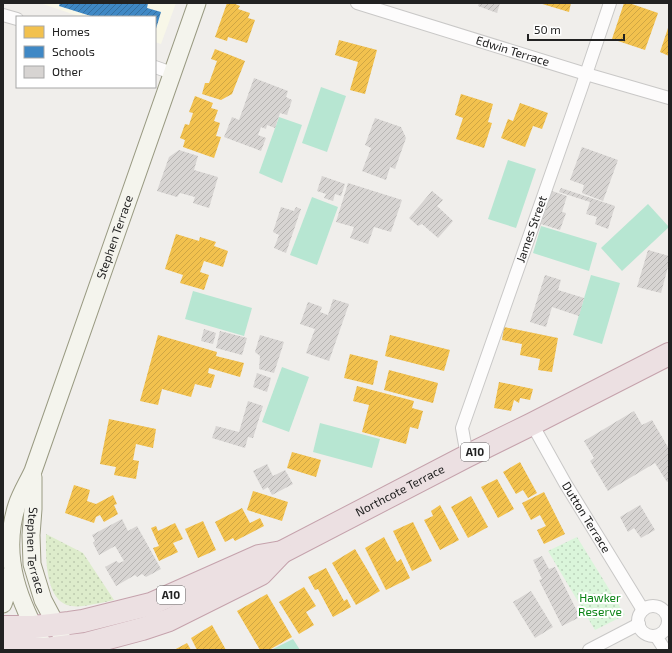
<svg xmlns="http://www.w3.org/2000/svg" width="672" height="653" viewBox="0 0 672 653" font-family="'Exo 2',sans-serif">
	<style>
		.education { fill: #f8f7e8 }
		.grass { fill: url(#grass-dots) }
		.park { fill: url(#park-dots) }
		.pitch { fill: #b7e6d2 }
		.homes { fill: url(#homes-hatch) }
		.schools { fill: url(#schools-hatch) }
		.building { fill: url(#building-hatch) }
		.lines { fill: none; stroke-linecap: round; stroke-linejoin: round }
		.street-casing { stroke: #c9c8c7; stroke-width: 14 }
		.secondary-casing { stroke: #999a82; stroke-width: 19 }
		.highway-casing { stroke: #c5a2ac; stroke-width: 24 }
		.street { stroke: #fdfcfc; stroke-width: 12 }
		.secondary { stroke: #f4f4ed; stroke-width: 17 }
		.highway { stroke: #ece0e2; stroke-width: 22 }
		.labels { text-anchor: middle; stroke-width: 4; stroke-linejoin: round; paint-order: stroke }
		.shield { fill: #fff; stroke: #646464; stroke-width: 1 }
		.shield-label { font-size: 11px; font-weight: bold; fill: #222 }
		.street-label { font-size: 12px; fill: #222; stroke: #fff }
		.park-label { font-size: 12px; fill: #0c8416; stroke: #fff }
	</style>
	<defs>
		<pattern id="grass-dots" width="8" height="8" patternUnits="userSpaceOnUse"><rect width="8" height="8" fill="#ddeccb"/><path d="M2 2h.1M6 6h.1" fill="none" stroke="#bdcaae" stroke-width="1.8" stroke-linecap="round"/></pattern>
		<pattern id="park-dots" width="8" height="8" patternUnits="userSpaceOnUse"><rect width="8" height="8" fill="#daf5da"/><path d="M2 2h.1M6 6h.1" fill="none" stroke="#bbd2bb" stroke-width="1.8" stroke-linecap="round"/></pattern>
		<pattern id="homes-hatch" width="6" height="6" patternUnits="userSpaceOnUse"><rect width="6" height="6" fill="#f2c14e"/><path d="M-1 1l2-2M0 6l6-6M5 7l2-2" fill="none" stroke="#cfa644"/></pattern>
		<pattern id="schools-hatch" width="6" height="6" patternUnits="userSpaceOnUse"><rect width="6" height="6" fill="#3f88c5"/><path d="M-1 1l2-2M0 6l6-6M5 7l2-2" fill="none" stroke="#346fa0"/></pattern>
		<pattern id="building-hatch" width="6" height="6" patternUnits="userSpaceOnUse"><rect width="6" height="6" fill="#d7d4d2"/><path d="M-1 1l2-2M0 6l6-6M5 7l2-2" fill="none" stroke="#b8b6b4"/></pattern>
	</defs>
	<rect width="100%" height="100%" fill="#f0eeeb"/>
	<path class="education" d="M40,3H176L161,44L155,42V17H81Z"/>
	<path class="grass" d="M46,534L83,553L114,600C105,602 80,608 72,606C44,603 46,554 46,534Z"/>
	<path class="park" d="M577,537L625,615L595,630L548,551Z"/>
	<g class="pitch">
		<path d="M321,87L346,96L327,152L302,143Z"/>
		<path d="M279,117L302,125L282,183L259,173Z"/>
		<path d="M508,160L536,169L516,228L488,219Z"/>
		<path d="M312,197L338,207L317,265L290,255Z"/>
		<path d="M648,204L669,227L622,271L601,248Z"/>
		<path d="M541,226L597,243L589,271L533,253Z"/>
		<path d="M591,275L620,283L602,344L573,335Z"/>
		<path d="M193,291L252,308L244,336L185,319Z"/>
		<path d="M282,367L309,377L289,432L262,422Z"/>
		<path d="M320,423L380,439L372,468L313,452Z"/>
		<path d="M293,639L300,650H271Z"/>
	</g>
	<g class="homes">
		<path d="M227,3H233L240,6L238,9L250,13L248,18L255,20L247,43L228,37L227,41L215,37Z"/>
		<path d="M539,3H571L569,12Z"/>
		<path d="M624,3H629L658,13L645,50L612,39Z"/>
		<path d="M669,25V56L660,52Z"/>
		<path d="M339,40L377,50L365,94L350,90L358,62L335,55Z"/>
		<path d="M215,49L245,61L232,94L221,100L202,94L205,83H209L217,61L211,59Z"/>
		<path d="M461,94L493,104L488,122L492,123L484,148L456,139L463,118L455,115Z"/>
		<path d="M195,96L213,103L211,108L218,110L214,121L220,123L216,136L221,137L214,158L183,147L185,140L180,138L185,124L189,125L193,113L189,112Z"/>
		<path d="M520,103L548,113L542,129L533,126L525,147L501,138L508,119L513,121Z"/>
		<path d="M176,234L199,241L200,237L216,242L214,246L228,251L223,267L204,261L200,272L209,275L204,290L180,283L183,275L165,269Z"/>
		<path d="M504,327L558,338L552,372L538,370L540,359L520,355L522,344L502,340Z"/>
		<path d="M158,335L217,352L216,356L244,363L240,377L209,368L208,373L215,375L211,388L195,384L191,397L162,389L158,405L140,401Z"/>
		<path d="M390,335L450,350L444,371L385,356Z"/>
		<path d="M350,354L378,361L373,385L344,378Z"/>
		<path d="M389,370L438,383L433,403L384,390Z"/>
		<path d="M499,382L533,389L530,400L520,398L519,403L514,400L511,411L494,408Z"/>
		<path d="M357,386L414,401L412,408L423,411L418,429L410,427L406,444L362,432L369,405L353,401Z"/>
		<path d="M109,419L156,429L153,448L136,444L133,460L139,461L136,479L114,475L116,467L100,464Z"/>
		<path d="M292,452L321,460L316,477L287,468Z"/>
		<path d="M520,462L537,493L528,498L523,490L516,494L503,472Z"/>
		<path d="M497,479L514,509L498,518L481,487Z"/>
		<path d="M74,485L90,490L87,501L96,504L113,495L117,504L114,505L118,514L104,522L100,515L96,517L94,523L65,513Z"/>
		<path d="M253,491L288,502L282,521L247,510Z"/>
		<path d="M544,492L565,534L544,544L537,530L546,526L540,515L531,520L522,503Z"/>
		<path d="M471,496L488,527L468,538L451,507Z"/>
		<path d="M440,505L459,540L440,550L424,520L433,516L431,511Z"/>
		<path d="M242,508L250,523L260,518L264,526L235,541L233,538L225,542L215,522Z"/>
		<path d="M203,521L216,550L198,558L185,529Z"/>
		<path d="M413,522L432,561L412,571L393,531Z"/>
		<path d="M175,523L183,539L173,543L178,552L159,561L153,548L159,546L151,528L156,526L158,531Z"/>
		<path d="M384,537L397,562L401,559L410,578L386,590L365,548Z"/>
		<path d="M355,549L380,591L356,605L332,563Z"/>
		<path d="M326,568L344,601L347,599L351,607L333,617L318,589L315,590L308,577Z"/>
		<path d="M304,587L316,606L306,612L314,625L299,634L279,602Z"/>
		<path d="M267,594L292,637L269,650H260L237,611Z"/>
		<path d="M212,625L226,650H197L191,638Z"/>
		<path d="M187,643L191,650H174Z"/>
	</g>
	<path class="schools" d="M60,3H148L147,8L161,12L155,32V17H94L59,6Z"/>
	<g class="building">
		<path d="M479,3H500L497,13L478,6Z"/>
		<path d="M254,78L288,91L286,97L292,100L287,115L280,113L275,128L267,125L266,129L261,127L258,135L266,138L261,151L224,137L232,117L239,120Z"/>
		<path d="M375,118L401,127L406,138L395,169L390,167L386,180L362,171L371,148L365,145Z"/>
		<path d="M582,147L618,160L603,201L582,193L584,185L570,180Z"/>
		<path d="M179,150L198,156L194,170L218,177L209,208L193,203L195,197L180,193L177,197L157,191L169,157Z"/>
		<path d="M322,176L345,184L341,196L335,194L333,201L324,198L326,194L317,191Z"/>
		<path d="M348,183L402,200L391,232L374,227L368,244L350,238L354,227L336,222Z"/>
		<path d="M561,188L615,206L608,229L595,224L597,217L586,214L590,202L559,192Z"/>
		<path d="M432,191L443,200L437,206L453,221L438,238L422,224L418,226L409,218Z"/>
		<path d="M552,191L567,196L562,212L566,213L560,230L541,224Z"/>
		<path d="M281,207L294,211L296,207L301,209L286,253L274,248L279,235L273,232Z"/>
		<path d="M648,250L669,256V263L661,293L637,287Z"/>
		<path d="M545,275L561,280L558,290L584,298L579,316L552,307L546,327L530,322Z"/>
		<path d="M333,299L349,304L329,361L306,353L315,329L300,324L308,302L322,307L320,312L328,315Z"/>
		<path d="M204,329L216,333L213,344L201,341Z"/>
		<path d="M220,331L247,338L242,355L216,348Z"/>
		<path d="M260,335L284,342L274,373L259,369L260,356L255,352Z"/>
		<path d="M257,373L271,378L267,392L253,387Z"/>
		<path d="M248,401L263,406L253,438L248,437L245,448L212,438L216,426L239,432Z"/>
		<path d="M634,411L642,425L652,420L669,449V481L667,482L655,463L608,491L590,461L594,458L584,441Z"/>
		<path d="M267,464L273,476L285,470L293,484L272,495L268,487L263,490L253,471Z"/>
		<path d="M640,505L655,530L641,538L634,528L628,532L620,517Z"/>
		<path d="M122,519L128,531L137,526L161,569L146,577L142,574L137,577L135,575L116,586L105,567L116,561L119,563L124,561L115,546L99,555L93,543L95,541L92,535Z"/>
		<path d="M542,556L549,569L555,567L580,617L562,626L539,580L542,579L533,560Z"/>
		<path d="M531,591L553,627L535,638L513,602Z"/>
	</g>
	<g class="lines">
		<g class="street-casing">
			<g id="street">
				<path id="s1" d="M357,3L586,74L669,98"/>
				<path d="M3,15L17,19"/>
				<path d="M155,67L172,73"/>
				<path id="s2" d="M532,424L565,483L643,610"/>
				<path id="s3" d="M467,456L462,428L581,89L610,3"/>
				<circle cx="653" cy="621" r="15"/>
				<path d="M656,636L665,650"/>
				<path d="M589,650L639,624"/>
			</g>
		</g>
		<g class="secondary-casing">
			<g id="secondary">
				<path id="s4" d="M33,477V509L31,535L32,564L43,600L61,634"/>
				<path d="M3,604L7,592L11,574"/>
				<path id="s5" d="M46,650C20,604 0,558 17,505C21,493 28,482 33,471L197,3"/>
			</g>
		</g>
		<g class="highway-casing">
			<g id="highway">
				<path id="s6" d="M3,627H34L69,623L83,621L151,604L259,556L282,552L467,456L532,424L669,354"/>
				<path d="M3,649H45L86,644L142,629L169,620L261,574L282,552"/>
			</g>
		</g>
		<use href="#street" class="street"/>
		<use href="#secondary" class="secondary"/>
		<use href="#highway" class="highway"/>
	</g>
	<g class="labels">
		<g class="shield">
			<rect x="461" y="443" width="28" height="18" rx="3"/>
			<rect x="157" y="586" width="28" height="18" rx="3"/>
		</g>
		<g class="shield-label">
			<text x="475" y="456">A10</text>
			<text x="171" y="599">A10</text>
		</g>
		<g class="street-label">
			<text dy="4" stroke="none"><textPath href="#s1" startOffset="163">Edwin Terrace</textPath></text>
			<text dy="4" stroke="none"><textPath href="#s3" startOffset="239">James Street</textPath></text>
			<text dy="4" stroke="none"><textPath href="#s5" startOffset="438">Stephen Terrace</textPath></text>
			<text dy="4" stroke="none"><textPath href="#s6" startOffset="425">Northcote Terrace</textPath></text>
			<text dy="4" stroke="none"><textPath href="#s2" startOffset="108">Dutton Terrace</textPath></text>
			<text dy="4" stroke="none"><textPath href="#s4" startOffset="74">Stephen Terrace</textPath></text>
		</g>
		<g class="park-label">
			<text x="600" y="602">Hawker<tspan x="600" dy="14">Reserve</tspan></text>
		</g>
	</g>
	<rect width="672" height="653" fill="none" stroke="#222222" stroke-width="8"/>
	<rect x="16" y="16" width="140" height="72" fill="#ffffff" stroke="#a7a7a7"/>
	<rect x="24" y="26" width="20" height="12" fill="#f2c14e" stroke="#a7a7a7"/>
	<text x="52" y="36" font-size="12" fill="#222222">Homes</text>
	<rect x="24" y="46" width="20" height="12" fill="#3f88c5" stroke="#a7a7a7"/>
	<text x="52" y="56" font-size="12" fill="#222222">Schools</text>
	<rect x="24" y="66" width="20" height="12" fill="#d7d4d2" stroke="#a7a7a7"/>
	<text x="52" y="76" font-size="12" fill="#222222">Other</text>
	<path d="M528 34v6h96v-6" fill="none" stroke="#222222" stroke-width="2"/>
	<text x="534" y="34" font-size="12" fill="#222222" stroke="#ffffff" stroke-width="3" paint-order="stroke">50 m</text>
</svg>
